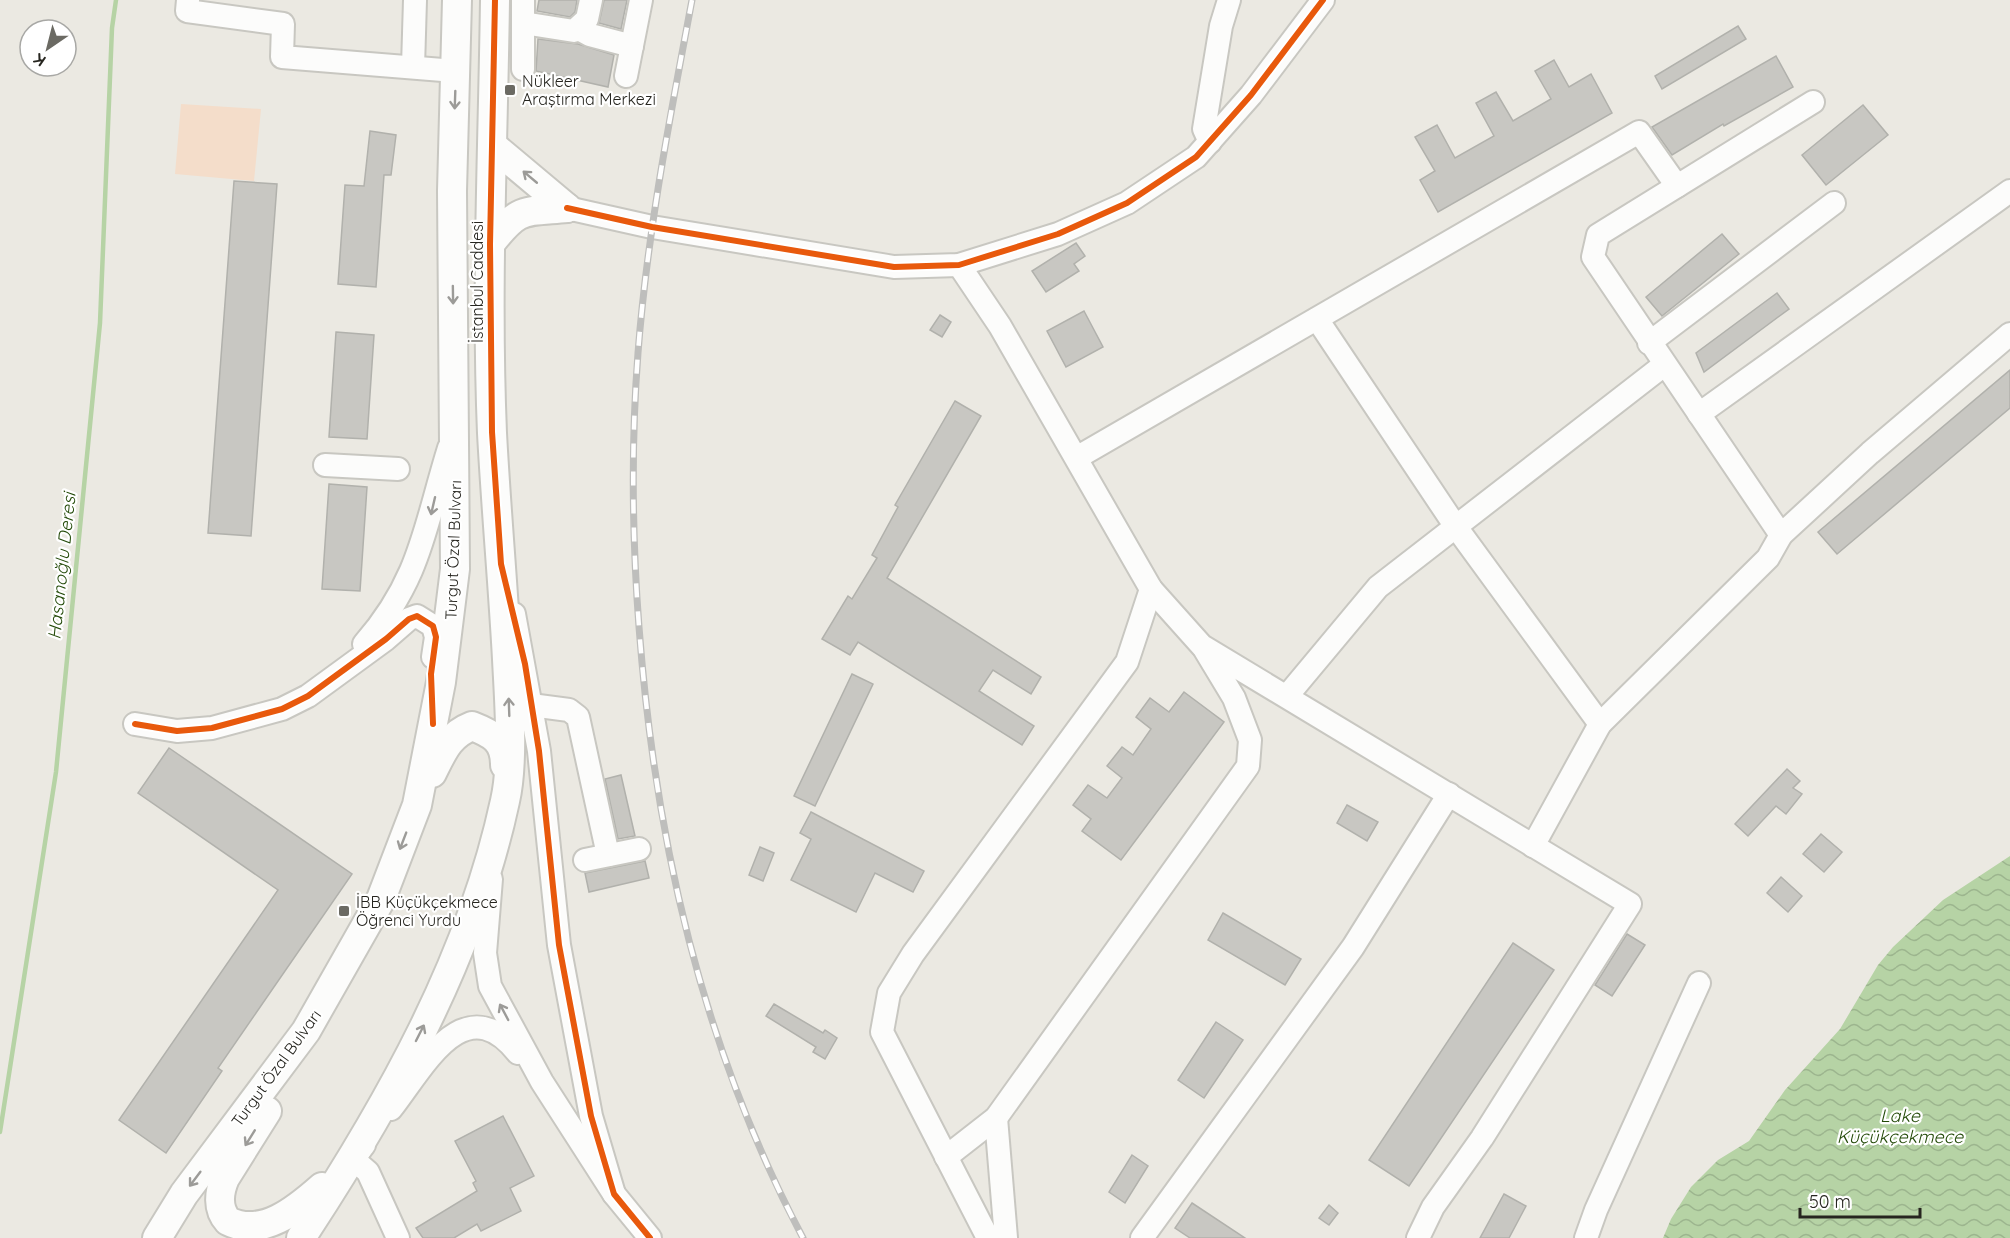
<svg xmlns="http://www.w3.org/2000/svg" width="2010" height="1238" viewBox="0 0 2010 1238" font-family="Quicksand,sans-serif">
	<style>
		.park { fill: #f4ddca }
		.water { fill: url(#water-waves) }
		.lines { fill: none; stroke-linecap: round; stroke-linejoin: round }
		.stream { stroke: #b6d3a5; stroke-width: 4.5 }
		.building { fill: #c8c7c2; stroke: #b1b1ac; stroke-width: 1.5 }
		.minor-casing { stroke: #c8c7c1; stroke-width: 26 }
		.major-casing { stroke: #c8c7c1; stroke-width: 32 }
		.minor { stroke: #fcfcfb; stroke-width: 22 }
		.major { stroke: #fcfcfb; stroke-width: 28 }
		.rail-casing { stroke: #bebebc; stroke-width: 7 }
		.rail { stroke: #fff; stroke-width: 4.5; stroke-dasharray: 14; stroke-linecap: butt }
		.cycleway-casing { stroke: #fff; stroke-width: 10 }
		.cycleway { stroke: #e8590c; stroke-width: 6 }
		.oneway { stroke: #9c9b98 }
		.poi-dot { fill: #6b6a63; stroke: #fff; stroke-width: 2 }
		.labels { text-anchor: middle; stroke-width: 4.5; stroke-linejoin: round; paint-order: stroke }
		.poi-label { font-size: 16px; fill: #26251f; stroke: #fff; text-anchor: start }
		.street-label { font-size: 16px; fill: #26251f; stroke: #fff }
		.water-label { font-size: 18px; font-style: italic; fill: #234a08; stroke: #fff }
	</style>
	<defs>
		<pattern id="water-waves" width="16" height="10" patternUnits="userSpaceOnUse" patternTransform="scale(1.5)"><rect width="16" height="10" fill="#b6d3a5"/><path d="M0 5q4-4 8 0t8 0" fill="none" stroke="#9cb58e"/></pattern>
	</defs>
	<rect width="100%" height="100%" fill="#ebe9e2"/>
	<path class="park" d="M181,104L261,109L254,181L175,174Z"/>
	<path class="water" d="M2010,856V1238H1663L1671,1219L1691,1187L1718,1160L1749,1141L1785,1090L1840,1029L1878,965L1893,947L1943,900Z"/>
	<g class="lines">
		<path class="stream" d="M0,1132L56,772L100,323L112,28L116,0"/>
	</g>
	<g class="building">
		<path d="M539,0H577L575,12L570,17L537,11Z"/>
		<path d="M604,0H627L621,29L599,23Z"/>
		<path d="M1738,26L1746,39L1662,89L1655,76Z"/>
		<path d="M538,39L578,44L614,55L608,87L536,71Z"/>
		<path d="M1776,56L1793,87L1724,126L1723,124L1672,155L1652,127Z"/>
		<path d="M1554,60L1569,87L1591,74L1612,113L1438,212L1420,180L1435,171L1415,137L1437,125L1455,158L1494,136L1476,103L1496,92L1513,121L1551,99L1535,71Z"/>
		<path d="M1863,105L1888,135L1826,185L1802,155Z"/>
		<path d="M370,131L396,135L391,175H384L376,287L338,284L345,185L364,186Z"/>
		<path d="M234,181L277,184L251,536L208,533Z"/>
		<path d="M1722,234L1739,254L1662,316L1646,297Z"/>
		<path d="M1076,243L1085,256L1074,264L1079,271L1046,292L1032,271Z"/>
		<path d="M1777,293L1789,309L1704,372L1696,353Z"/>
		<path d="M1084,311L1103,347L1066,367L1047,331Z"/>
		<path d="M940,315L951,322L942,337L930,330Z"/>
		<path d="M336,332L374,335L367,439L329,437Z"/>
		<path d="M2010,370V408L1837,554L1818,532Z"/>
		<path d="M955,401L981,416L887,578L1041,677L1031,694L993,670L979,691L1034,726L1022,745L858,642L850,655L822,639L848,596L852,599L877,558L872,555L898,507L895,505Z"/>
		<path d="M329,484L367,487L360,591L322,589Z"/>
		<path d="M852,674L873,684L815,806L794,796Z"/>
		<path d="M1184,692L1224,722L1121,860L1082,831L1091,819L1073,805L1088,785L1107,798L1122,778L1107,766L1122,747L1133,755L1151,729L1136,717L1150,698L1169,712Z"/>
		<path d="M169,748L352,874L218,1068L222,1071L166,1153L119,1120L278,890L138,793Z"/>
		<path d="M1787,769L1800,781L1793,788L1802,794L1786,814L1776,806L1748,836L1735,824Z"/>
		<path d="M621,775L635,836L618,839L605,779Z"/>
		<path d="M1347,805L1378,822L1367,841L1337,823Z"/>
		<path d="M811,812L924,871L913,892L875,873L856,912L791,880L811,839L800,833Z"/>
		<path d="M1821,834L1842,852L1824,872L1803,854Z"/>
		<path d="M760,847L774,853L763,881L749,875Z"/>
		<path d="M645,861L649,878L589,892L585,873Z"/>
		<path d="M1781,877L1802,896L1788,912L1767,893Z"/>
		<path d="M1223,913L1301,959L1285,985L1208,940Z"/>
		<path d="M1627,934L1645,945L1612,996L1595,985Z"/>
		<path d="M1513,943L1554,970L1409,1186L1369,1160Z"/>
		<path d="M774,1004L823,1033L825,1030L837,1038L825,1059L813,1052L816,1047L766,1016Z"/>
		<path d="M1216,1022L1243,1040L1204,1098L1178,1080Z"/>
		<path d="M503,1116L534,1176L510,1188L521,1211L481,1231L477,1224L454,1238H423L416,1228L477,1191L473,1183L476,1181L455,1141Z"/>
		<path d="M1132,1155L1148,1166L1125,1203L1109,1192Z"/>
		<path d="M1504,1194L1526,1206L1509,1238H1480Z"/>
		<path d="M1192,1203L1245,1238H1190L1175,1228Z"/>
		<path d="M1329,1205L1338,1213L1329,1225L1319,1218Z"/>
	</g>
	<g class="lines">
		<g class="minor-casing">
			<g id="minor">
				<path d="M188,0L187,11L283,24L282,57L455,71"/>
				<path d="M523,23L574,31L587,19L591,0"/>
				<path d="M579,29L590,35L632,46"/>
				<path d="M413,67L415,0"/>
				<path d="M523,69V0"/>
				<path d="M626,76L641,0"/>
				<path d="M1210,142L1204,129L1221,26L1229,0"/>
				<path d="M567,208L652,227L894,267L959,265L1058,234L1127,203L1196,157L1251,95L1323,0"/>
				<path d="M959,265L1000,326L1151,589L1202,646L1630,904L1482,1138L1433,1207L1418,1238"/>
				<path d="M1317,319L1456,527L1600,724"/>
				<path d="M1649,343L1834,203"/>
				<path d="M1699,414L2010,191"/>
				<path d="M1078,457L1639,132L1677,186"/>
				<path d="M325,465L398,469"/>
				<path d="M1781,535L1870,453L2010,334"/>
				<path d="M514,614L539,751L559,945L591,1116L614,1194"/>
				<path d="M364,644C421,579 425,525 449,448"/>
				<path d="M1287,696L1378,587L1664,365"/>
				<path d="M531,705L569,710L578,717L608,855"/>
				<path d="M135,724L177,731L212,728L282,709L308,696L386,639L409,619L417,616L433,626L436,637L433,657"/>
				<path d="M1533,846L1600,724L1768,558L1781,535L1593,257L1598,235L1813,102"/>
				<path d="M585,860L639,849"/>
				<path d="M491,879L485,953L490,986L542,1082L614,1194L650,1238"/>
				<path d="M391,1109C424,1067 464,986 518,1053"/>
				<path d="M996,1118L1006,1238"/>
				<path d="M364,1145L353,1159L368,1172L398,1238"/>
				<path d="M946,1157L996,1118L1248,766L1250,740L1234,698L1205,650"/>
				<path d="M988,1238L882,1032L889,993L913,954L1127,662L1151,589"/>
				<path d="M1142,1238L1353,947L1449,794"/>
				<path d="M1586,1238L1596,1210L1699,983"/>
			</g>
		</g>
		<g class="major-casing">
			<g id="major">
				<path d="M493,146L567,208"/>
				<path d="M490,244C519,207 522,212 567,208"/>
				<path d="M432,773C443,751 449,735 472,726C493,734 505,741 505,765"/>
				<path d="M267,1111L225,1178C219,1192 217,1209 228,1221C262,1238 296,1210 322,1187"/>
				<path d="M157,1238L184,1194L306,1031L381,899L417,805L441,682L455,569L452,191L457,0"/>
				<path d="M301,1238C389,1104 471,959 505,801C514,762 509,700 507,659C503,584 496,509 492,433C486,289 493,144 495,0"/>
			</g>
		</g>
		<use href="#minor" class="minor"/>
		<use href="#major" class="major"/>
		<g class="rail-casing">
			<path id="rail" d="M692,0C670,117 647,234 638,353C631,444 632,535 639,627C655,840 702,1047 803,1238"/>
		</g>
		<use href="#rail" class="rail"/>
		<g class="cycleway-casing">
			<g id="cycleway">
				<path d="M495,0L490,244L492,432L501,564L525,664L539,751L559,945L591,1116L614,1194L650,1238"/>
				<path d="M567,208L652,227L894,267L959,265L1058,234L1127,203L1196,157L1251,95L1323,0"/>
				<path d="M135,724L177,731L212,728L282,709L308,696L386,639L409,619L417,616L433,626L436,637L431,674L433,724"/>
			</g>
		</g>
		<use href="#cycleway" class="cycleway"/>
	</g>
	<defs><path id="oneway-shaft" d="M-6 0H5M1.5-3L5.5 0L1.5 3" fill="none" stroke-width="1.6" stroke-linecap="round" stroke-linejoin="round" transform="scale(1.5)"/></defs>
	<g class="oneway">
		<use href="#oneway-shaft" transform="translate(455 100) rotate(92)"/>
		<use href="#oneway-shaft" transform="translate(530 177) rotate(-140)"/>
		<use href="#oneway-shaft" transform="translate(453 295) rotate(89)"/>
		<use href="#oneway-shaft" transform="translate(433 506) rotate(103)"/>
		<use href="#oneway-shaft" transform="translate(509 707) rotate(-92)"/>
		<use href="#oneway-shaft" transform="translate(403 841) rotate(111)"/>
		<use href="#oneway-shaft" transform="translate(504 1012) rotate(-118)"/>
		<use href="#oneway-shaft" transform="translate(420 1033) rotate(-63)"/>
		<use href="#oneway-shaft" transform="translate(250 1138) rotate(122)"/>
		<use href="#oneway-shaft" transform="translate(195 1179) rotate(127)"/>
	</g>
	<g class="poi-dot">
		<rect x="504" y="84" width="12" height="12" rx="3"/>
		<rect x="338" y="905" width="12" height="12" rx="3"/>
	</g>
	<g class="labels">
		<g class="poi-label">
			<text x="522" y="87">Nükleer<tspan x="522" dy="18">Araştırma Merkezi</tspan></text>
			<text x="356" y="908">İBB Küçükçekmece<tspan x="356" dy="18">Öğrenci Yurdu</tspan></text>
		</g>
		<g class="street-label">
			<text transform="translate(477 282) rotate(-90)" y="6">İstanbul Caddesi</text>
			<text transform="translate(453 550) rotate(-88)" y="6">Turgut Özal Bulvarı</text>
			<text transform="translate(276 1068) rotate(-54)" y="6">Turgut Özal Bulvarı</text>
		</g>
		<g class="water-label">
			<text transform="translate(62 566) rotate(-84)" y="6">Hasanoğlu Deresi</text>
			<text x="1900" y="1122">Lake<tspan x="1900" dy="21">Küçükçekmece</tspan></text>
		</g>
	</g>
	<g transform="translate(48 48) rotate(215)"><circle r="28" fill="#ffffff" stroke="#a8a8a5" stroke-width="1.5"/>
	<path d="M0-4.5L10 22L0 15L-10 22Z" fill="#6b6a63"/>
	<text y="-9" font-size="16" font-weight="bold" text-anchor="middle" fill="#26251f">K</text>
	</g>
	<path d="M1800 1208v9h120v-9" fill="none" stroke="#26251f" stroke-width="3"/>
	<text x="1809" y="1208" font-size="18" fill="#26251f" stroke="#ffffff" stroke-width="4.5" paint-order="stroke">50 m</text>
</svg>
